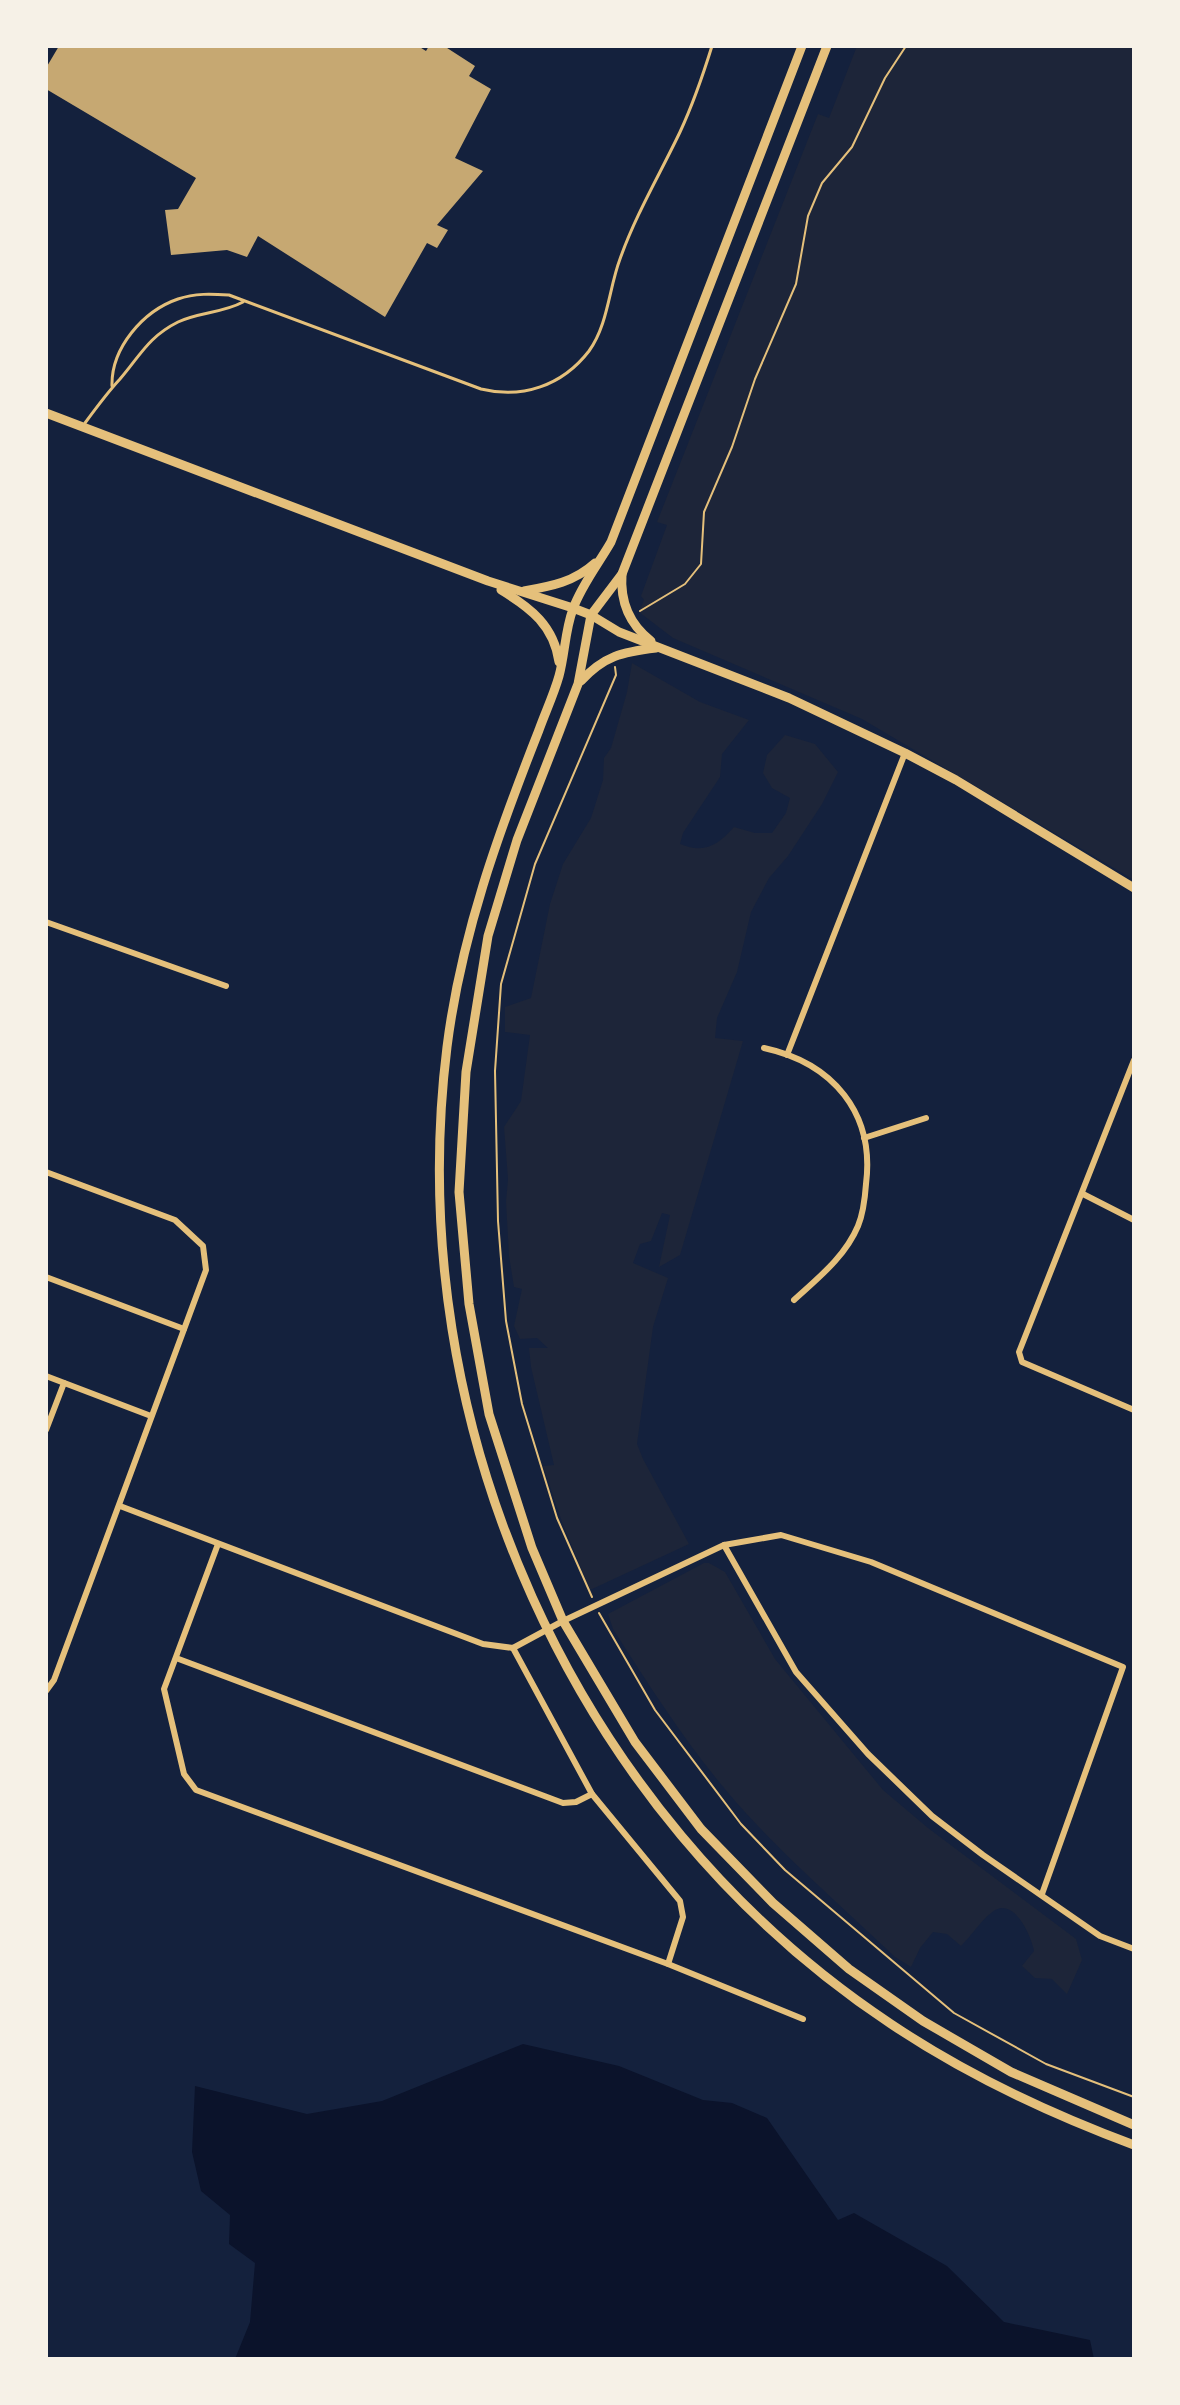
<svg xmlns="http://www.w3.org/2000/svg" width="1180" height="2405" viewBox="0 0 1180 2405" font-family="'Fira Sans Condensed',sans-serif">
	<style>
		.green { fill: #1d2539 }
		.water { fill: #0b132b }
		.building { fill: #c6a872 }
		.lines { fill: none; stroke-linecap: round; stroke-linejoin: round }
		.path { stroke: #e5c07b; stroke-width: 2 }
		.service { stroke: #e5c07b; stroke-width: 3 }
		.minor { stroke: #e5c07b; stroke-width: 6 }
		.secondary { stroke: #e5c07b; stroke-width: 9 }
	</style>
	<rect width="100%" height="100%" fill="#14213d"/>
	<g class="green">
		<path d="M857,46H1134V880L862,719L673,638L639,612L644,600L641,596L667,525L657,522L818,114L829,118Z"/>
		<path d="M632,663L700,702L749,720L722,754L720,777L683,833L680,844C705,854 718,845 734,827L755,833H772L786,813L790,798L772,788L763,773L767,755L785,735L815,744L838,772L822,804L788,856L769,878L751,912L737,972L717,1018L715,1038L743,1041L680,1255L659,1267L670,1215L662,1213L651,1241L640,1244L633,1263L668,1278L653,1327L637,1444L643,1459L689,1544L590,1590L562,1522L543,1466L554,1465L531,1367L529,1348H548L537,1338L520,1339L514,1326L522,1289L514,1287L509,1256L506,1202L508,1179L504,1127L521,1101L530,1035L505,1032V1007L531,998L550,904L563,864L591,818L603,780L604,758L611,748L627,692Z"/>
		<path d="M704,1563H709L725,1572L775,1659L883,1790L928,1828L1076,1939L1082,1960L1067,1994L1052,1979L1035,1978L1022,1966L1034,1951C1031,1935 1013,1894 991,1913C980,1922 971,1936 961,1946L947,1934L933,1932L920,1948L911,1967L895,1957C849,1913 801,1871 758,1826C701,1767 657,1698 613,1629L608,1614Z"/>
	</g>
	<path class="water" d="M523,2044L619,2066L703,2100L732,2103L767,2118L838,2220L854,2213L947,2266L1004,2322L1090,2340L1094,2359H235L250,2322L255,2263L229,2244L230,2215L201,2191L192,2152L195,2086L307,2114L382,2101Z"/>
	<path class="building" d="M59,46H418L426,51L429,46H444L475,66L469,76L491,89L455,158L483,171L437,225L448,230L437,248L427,243L385,317L258,236L247,257L227,250L171,255L165,210L178,209L196,178L46,89V68Z"/>
	<g class="lines">
		<g class="path">
			<path d="M640,611L685,584L701,564L704,512L732,447L755,379L796,284L808,216L822,183L852,147L885,78L906,46"/>
			<path d="M592,1597L557,1518L522,1404L506,1321L498,1221L495,1071L501,984L535,864L616,675L615,667"/>
			<path d="M599,1613L655,1710L741,1824L785,1870L954,2013L1046,2064L1134,2097"/>
		</g>
		<g class="service">
			<path d="M112,386C111,348 143,311 178,299C195,293 212,294 229,295L481,389C522,399 562,386 589,351C608,325 609,288 620,259C636,214 660,174 680,132C693,104 703,75 712,46"/>
			<path d="M85,423C96,408 107,393 120,379C140,356 148,337 178,322C199,312 223,313 243,302"/>
		</g>
		<g class="minor">
			<path d="M46,922L226,986"/>
			<path d="M764,1048C833,1063 875,1113 866,1184C865,1198 863,1214 858,1226C845,1257 818,1278 794,1300"/>
			<path d="M787,1055L905,753"/>
			<path d="M1134,1060L1019,1352L1022,1362L1134,1410"/>
			<path d="M864,1138L926,1118"/>
			<path d="M46,1172L175,1220L203,1246L206,1270L54,1680L46,1691"/>
			<path d="M1083,1194L1134,1220"/>
			<path d="M46,1277L184,1329"/>
			<path d="M46,1376L151,1416"/>
			<path d="M46,1430L64,1383"/>
			<path d="M120,1506L483,1644L513,1648L563,1621L724,1545L781,1535L871,1562L1123,1667L1042,1894"/>
			<path d="M218,1544L164,1689L184,1774L196,1790L668,1964L803,2019"/>
			<path d="M724,1545L796,1672L868,1754L932,1816L983,1855L1100,1936L1134,1949"/>
			<path d="M513,1648L592,1794L680,1901L683,1917L668,1964"/>
			<path d="M176,1658L563,1803L576,1802L592,1794"/>
		</g>
		<g class="secondary">
			<path d="M802,46L611,542C599,563 581,586 573,609C565,630 565,654 559,676C554,694 545,713 539,730C498,834 461,936 447,1047C400,1423 574,1814 891,2024C967,2075 1048,2113 1134,2145"/>
			<path d="M827,46L622,574L591,615L578,684L517,840L488,936L466,1072L459,1192L469,1304L489,1414L532,1548L563,1621L635,1742L701,1829L773,1903L849,1969L923,2021L1011,2072L1134,2125"/>
			<path d="M46,413L488,581L573,608L591,615L619,632L789,698L905,753L956,780L1134,888"/>
			<path d="M622,574C620,602 629,624 651,641"/>
			<path d="M501,590C531,608 554,626 559,662"/>
			<path d="M524,591C552,586 574,582 595,563"/>
			<path d="M581,681C604,656 622,652 656,648"/>
		</g>
	</g>
	<rect width="1180" height="2405" fill="none" stroke="#f6f1e7" stroke-width="96"/>
</svg>
